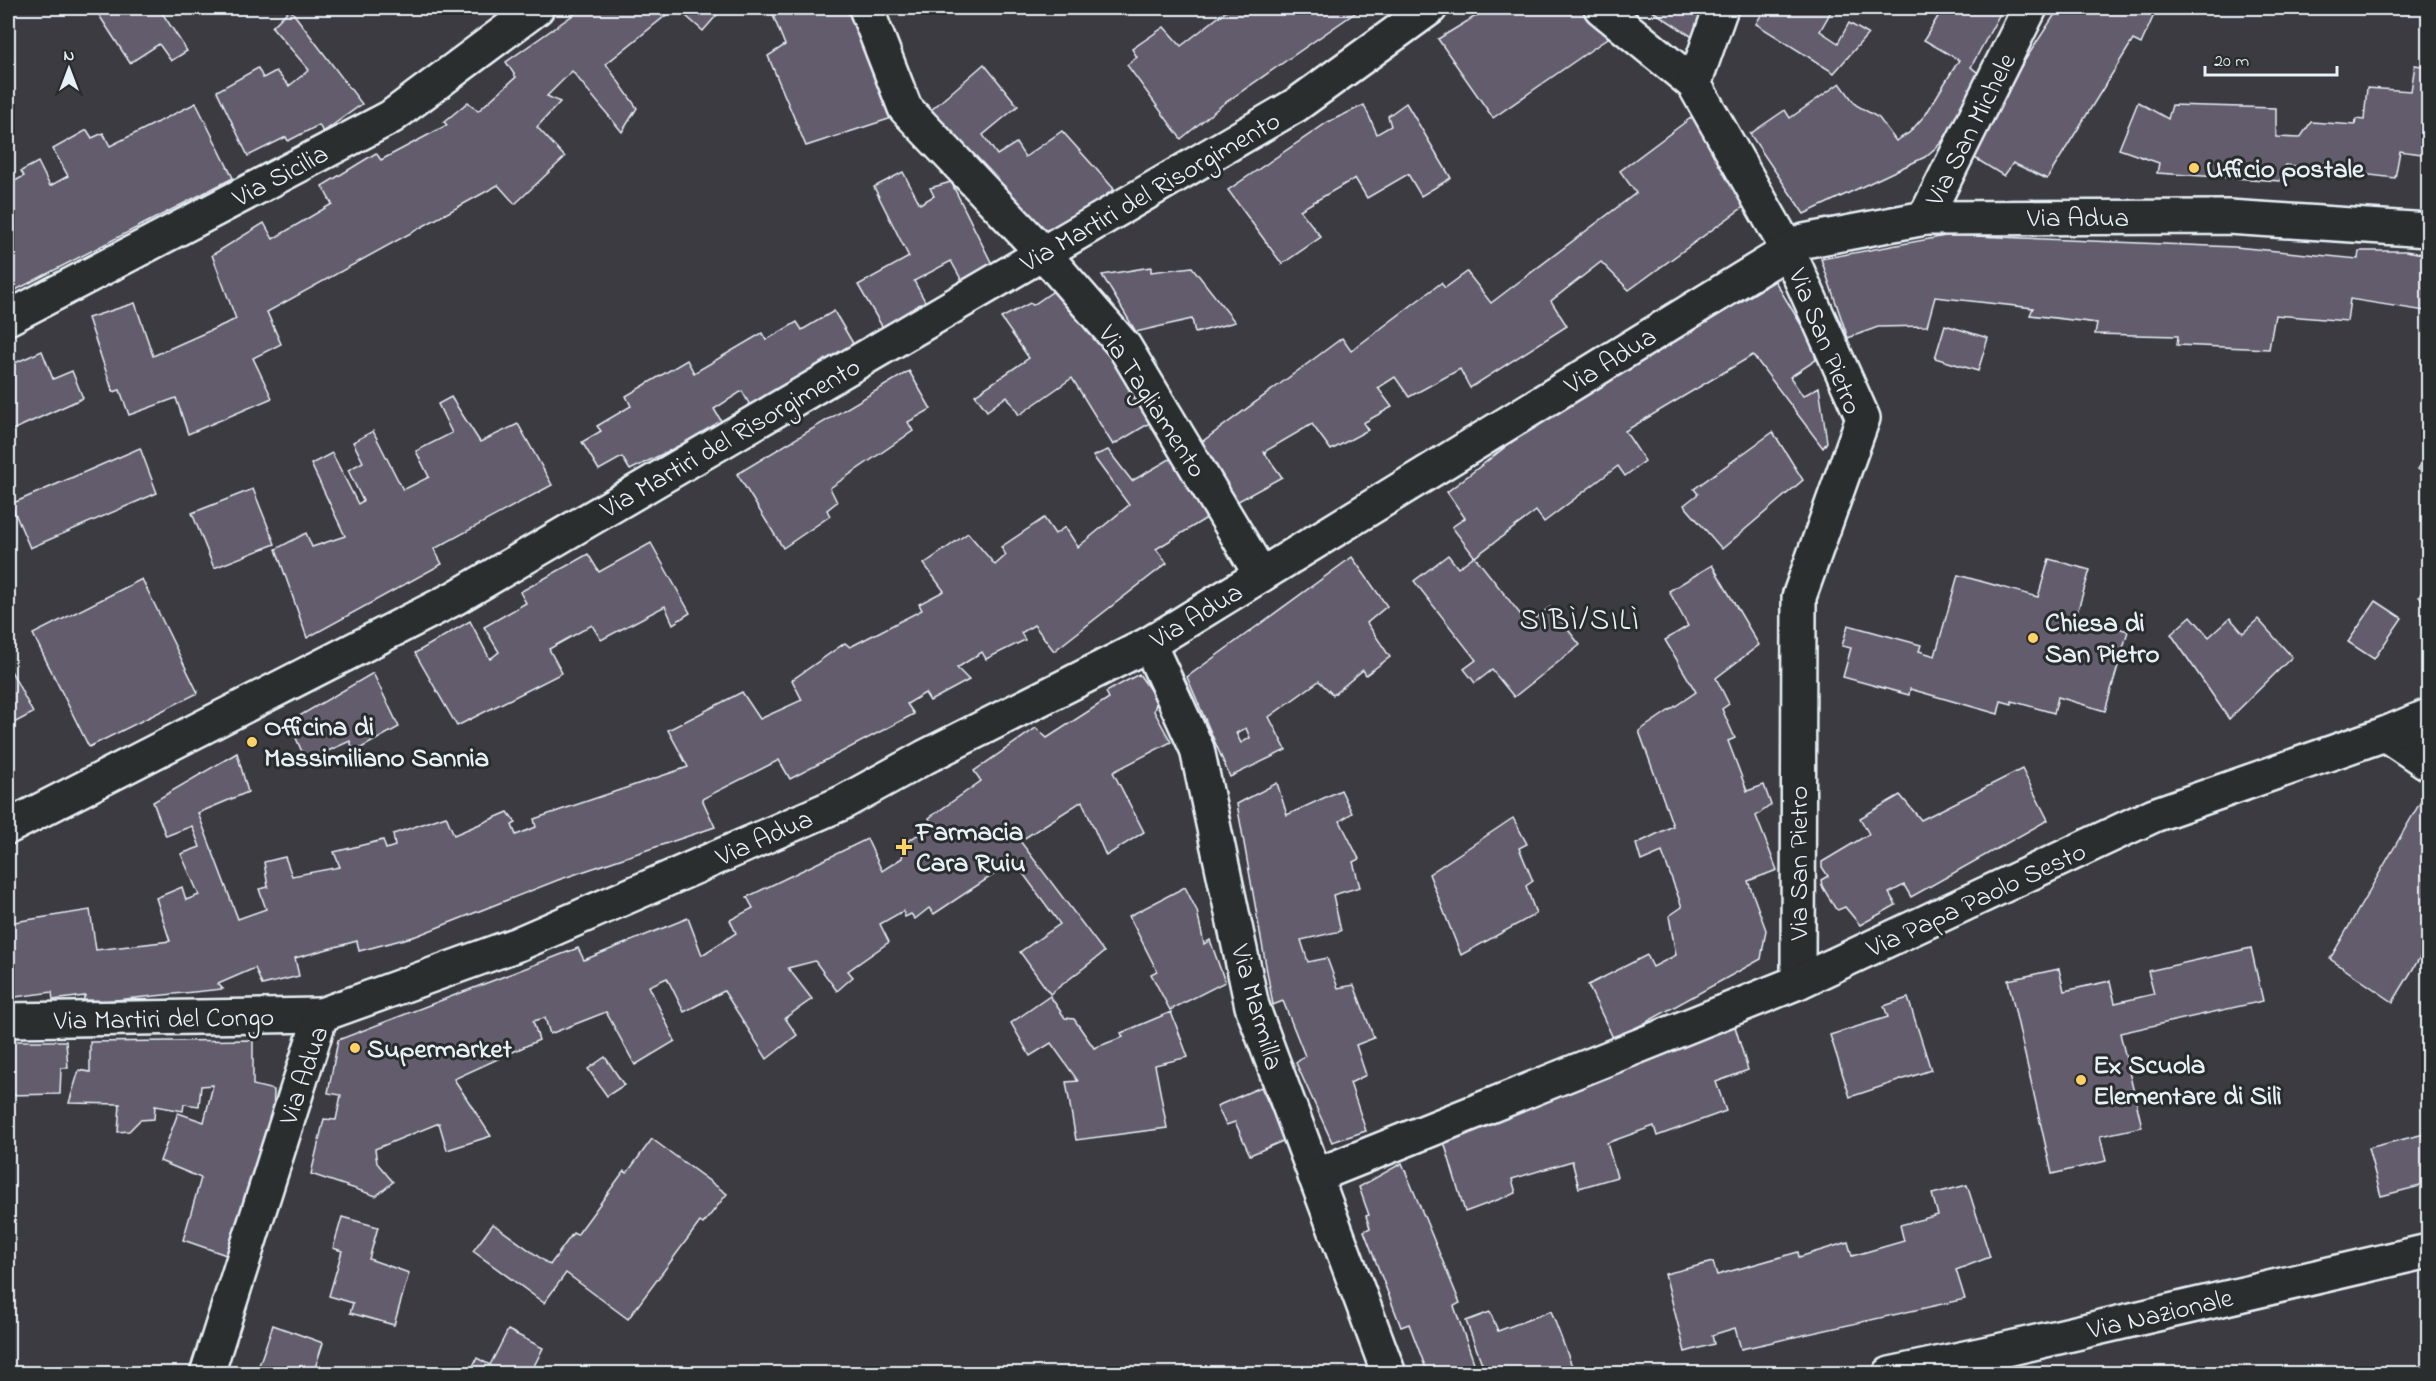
<svg xmlns="http://www.w3.org/2000/svg" width="2436" height="1381" viewBox="0 0 2436 1381" font-family="'Indie Flower',sans-serif">
	<style>
		.building { fill: #635b6c; stroke: #e8f1f8; stroke-width: 1.5; fill-rule: evenodd }
		.lines { fill: none; stroke-linecap: round; stroke-linejoin: round }
		.minor-casing { stroke: #e8f1f8; stroke-width: 38 }
		.secondary-casing { stroke: #e8f1f8; stroke-width: 38 }
		.minor { stroke: #2a2d2e; stroke-width: 33 }
		.secondary { stroke: #2a2d2e; stroke-width: 33 }
		.poi-dot { fill: #ffd166; stroke: #2a2d2e; stroke-width: 2 }
		.labels { text-anchor: middle; stroke-width: 6; stroke-linejoin: round; paint-order: stroke }
		.street-label { font-size: 27px; fill: #e8f1f8; stroke: #2a2d2e }
		.poi-label { font-size: 27px; font-weight: bold; fill: #e8f1f8; stroke: #2a2d2e; text-anchor: start }
		.quarter-label { font-size: 30px; letter-spacing: 1.5px; fill: #e8f1f8; stroke: #2a2d2e }
	</style>
	<rect width="100%" height="100%" fill="#3b3b41"/>
	<filter id="ink" filterUnits="userSpaceOnUse"><feTurbulence type="fractalNoise" baseFrequency=".0167" numOctaves="2"/><feDisplacementMap in="SourceGraphic" scale="12" xChannelSelector="R" yChannelSelector="G"/><feConvolveMatrix kernelMatrix="1 2 1 2 8 2 1 2 1" color-interpolation-filters="sRGB"/></filter>
	<g filter="url(#ink)">
		<g class="building">
			<path d="M105,8H159L187,51L171,61L159,44L130,63L97,12Z"/>
			<path d="M583,8H675L606,64L637,108L622,132L572,71L547,96L560,102L537,127L565,157L515,204L498,185L267,312L281,344L253,358L272,398L188,434L176,398L129,415L120,390L113,392L88,318L135,303L153,356L236,319L212,255L264,223L273,239L332,204L322,186L376,153L381,160L447,125L444,122L468,102L478,111L516,77L506,62Z"/>
			<path d="M677,8H723L703,31Z"/>
			<path d="M770,8H852L898,116L806,146L768,56L785,45Z"/>
			<path d="M1230,8H1362L1222,105L1181,139L1127,65L1137,57L1132,49L1164,27L1181,46Z"/>
			<path d="M1489,8H1586L1614,34L1493,118L1438,39Z"/>
			<path d="M1648,8H1712L1700,42Z"/>
			<path d="M1765,8H1833L1820,31L1838,43L1849,23L1868,34L1834,73L1756,24Z"/>
			<path d="M1943,8H2003L1971,67L1984,78L1941,143L1925,157L1804,214L1750,134L1785,110L1790,118L1840,83L1856,105L1879,118L1896,141L1909,133L1926,114L1959,60L1924,40Z"/>
			<path d="M2059,8H2157L2141,44L2133,40L2047,179L2013,163L2004,176L1965,152Z"/>
			<path d="M290,9L362,104L323,132L319,125L288,141L286,137L248,156L217,91L258,68L263,78L276,71L289,86L309,70L272,27Z"/>
			<path d="M984,64L1018,106L983,135L997,155L1016,143L1025,157L1062,131L1114,189L1043,241L930,111Z"/>
			<path d="M2415,65L2428,67V155L2400,151L2395,178L2286,165L2280,181L2157,173L2159,163L2119,149L2138,102L2168,119L2172,105L2276,108V137L2300,138L2311,122L2355,125L2356,119L2364,120L2367,88L2411,91Z"/>
			<path d="M196,103L233,178L8,294V185L24,176L21,171L38,162L50,186L68,176L53,149L87,130L92,138L103,133L110,146Z"/>
			<path d="M1406,103L1451,178L1421,196L1408,174L1367,198L1355,178L1300,210L1321,237L1282,264L1228,190L1328,122L1364,105L1377,134L1391,126L1388,116Z"/>
			<path d="M1696,114L1753,200L1629,290L1601,262L1551,301L1567,326L1470,388L1460,369L1409,397L1395,377L1378,388L1392,407L1363,423L1368,430L1331,450L1312,424L1264,452L1282,477L1233,504L1199,444L1342,338L1351,351L1441,283L1445,288L1467,272L1491,303L1636,193L1620,171Z"/>
			<path d="M903,172L920,204L934,196L930,188L951,182L996,272L966,288L951,261L914,281L926,303L883,328L858,285L909,257L874,187Z"/>
			<path d="M1951,235L2235,247L2358,259L2359,251H2406L2428,255V292L2425,311L2350,299L2347,321L2275,315L2269,349L2177,345L2178,336L2095,334L2097,323L2030,315L2033,308L1935,297L1927,326L1878,327L1848,338L1821,259Z"/>
			<path d="M1151,267V272L1192,267L1235,322L1195,333L1192,319L1136,332L1102,275Z"/>
			<path d="M1775,281L1812,343L1816,360L1790,377L1803,396L1819,387L1827,442L1823,448L1753,355L1625,431L1645,461L1625,476L1618,466L1544,522L1536,511L1475,557L1528,624L1550,607L1580,645L1514,697L1492,670L1475,683L1464,669L1476,660L1414,581L1448,555L1458,568L1474,556L1452,527L1465,518L1447,492L1526,431Z"/>
			<path d="M1061,286L1116,352L1155,420L1113,445L1072,378L1019,415L1007,396L987,411L975,395L1029,358L1001,318L1030,303L1033,305Z"/>
			<path d="M834,311L854,345L751,407L742,391L714,409L723,424L630,470L622,457L599,470L582,442L601,431L597,426L631,406L626,396L687,360L694,373L762,333L766,340L797,322L802,330Z"/>
			<path d="M1945,325L1988,338L1978,371L1935,358Z"/>
			<path d="M42,351L53,379L72,371L83,398L8,432V366Z"/>
			<path d="M909,371L931,409L908,422L913,431L830,488L837,502L827,510L830,516L783,548L737,474Z"/>
			<path d="M451,397L480,442L518,424L552,485L434,549L442,564L307,638L276,549L306,533L312,547L345,536L311,464L332,453L358,504L363,501L348,470L363,462L353,442L373,431L403,490L429,477L416,451L452,433L438,404Z"/>
			<path d="M1773,432L1803,480L1722,549L1684,505L1698,494L1694,489Z"/>
			<path d="M140,448L157,493L30,548L11,504Z"/>
			<path d="M1108,450L1132,481L1175,456L1210,516L1156,549L1167,563L1054,651L1034,625L1021,633L1025,640L986,659L982,652L957,668L969,680L930,701L925,693L907,704L914,714L790,779L779,760L702,799L715,827L558,880L416,936L359,951L357,941L295,958L299,976L262,985L255,968L218,984L223,989L106,1001L83,1000L85,996L53,1000L52,992L8,998V923L90,910L96,950L170,941L156,898L182,887L186,900L199,895L181,854L200,847L192,826L166,836L153,802L237,753L248,792L198,813L238,919L266,909L259,889L268,887L264,862L285,857L292,876L340,867L334,852L383,840L386,849L395,846L393,834L446,816L454,835L508,812L516,823L512,825L516,835L536,827L534,819L688,767L668,730L742,692L760,719L802,700L792,680L845,643L850,647L922,610L919,604L944,591L924,564L968,533L995,565L1006,555L1001,547L1044,518L1055,534L1065,527L1078,547L1129,505L1093,456Z"/>
			<path d="M2428,454V476L2418,469Z"/>
			<path d="M253,489L275,544L214,568L192,513Z"/>
			<path d="M651,543L690,613L673,624L665,606L601,640L592,625L549,649L562,673L457,726L415,653L470,621L490,659L499,652L484,627L526,603L520,592L588,554L599,572Z"/>
			<path d="M1352,557L1387,606L1367,623L1390,657L1366,675L1363,670L1333,695L1319,681L1269,717L1286,750L1230,777L1187,677ZM1246,728L1250,738L1241,743L1236,733Z"/>
			<path d="M2049,559L2090,570L2076,616L2128,631L2105,711L2058,697L2054,713L2012,701V704L2001,701L1998,714L1910,689L1909,695L1843,677L1851,648L1842,646L1848,625L1921,645L1919,651L1935,656L1958,575L2038,597Z"/>
			<path d="M1712,565L1759,645L1716,678L1729,704L1722,709L1735,738L1728,741L1747,791L1764,785L1771,805L1756,816L1777,870L1748,881L1766,930L1761,959L1614,1040L1588,985L1647,955L1653,967L1676,955L1669,916L1682,907L1662,852L1641,861L1636,844L1673,826L1639,731L1696,692L1665,640L1688,626L1669,591Z"/>
			<path d="M142,579L198,693L89,747L33,634Z"/>
			<path d="M2428,579V603L2419,597Z"/>
			<path d="M2376,601L2402,618L2374,659L2348,642Z"/>
			<path d="M2191,616L2209,637L2230,618L2243,633L2258,619L2292,657L2229,719L2171,634Z"/>
			<path d="M8,665L33,713L8,726Z"/>
			<path d="M373,673L399,727L354,752L350,741L306,761L289,722Z"/>
			<path d="M1139,674L1157,700L1154,711L1171,742L1113,772L1144,832L1106,856L1082,801L1020,841L1104,952L1050,994L1020,952L1060,924L1014,861L934,914L929,908L915,919L911,914L905,917L903,911L880,924L889,942L848,971L853,977L837,991L815,961L788,968L812,999L785,1018L797,1035L767,1059L724,991L684,1012L667,978L649,986L675,1041L635,1065L606,1012L550,1034L545,1018L533,1021L539,1040L454,1079L491,1136L447,1150L439,1123L375,1149L377,1163L393,1182L376,1196L311,1174L324,1119L336,1120L341,1095L328,1093L338,1040L578,948L584,960L688,918L702,955L736,933L730,920L753,908L747,897L867,839L882,871L902,858L904,844L932,825L929,818L981,781L974,771L1036,728L1047,738L1109,698L1106,692Z"/>
			<path d="M2022,769L2048,820L1911,897L1904,885L1889,893L1896,905L1860,925L1845,907L1838,910L1835,908L1822,886L1821,880L1828,876L1822,867V862L1869,834L1860,818L1900,795L1921,820Z"/>
			<path d="M1277,783L1287,815L1341,790L1352,813L1340,821L1359,859L1353,862L1360,887L1333,895L1341,931L1301,940L1308,962L1327,958L1338,988L1354,985L1374,1038L1356,1045L1366,1075L1350,1083L1366,1131L1332,1142L1296,1063L1305,1056L1283,1001L1273,1005L1237,804Z"/>
			<path d="M2425,794L2428,796V944L2393,1002L2330,959Z"/>
			<path d="M1513,818L1527,844L1519,848L1533,881L1526,886L1536,914L1461,955L1429,874Z"/>
			<path d="M1185,887L1197,911L1204,944L1210,940L1225,982L1170,1010L1151,974L1157,971L1129,916Z"/>
			<path d="M2251,948L2263,1001L2120,1033L2142,1127L2100,1136L2106,1161L2052,1174L2008,980L2059,969L2064,991L2110,981L2115,1003L2154,994L2148,971Z"/>
			<path d="M1050,996L1065,1018L1074,1019L1094,1048L1123,1037L1121,1033L1171,1012L1188,1057L1155,1065L1167,1128L1076,1140L1066,1082L1078,1081L1051,1043L1030,1056L1011,1023Z"/>
			<path d="M1908,998L1931,1070L1850,1097L1830,1035L1888,1017L1884,1006Z"/>
			<path d="M1734,1023L1748,1070L1716,1082L1726,1111L1657,1136L1654,1126L1607,1143L1617,1177L1579,1188L1572,1161L1512,1179L1516,1193L1465,1212L1444,1142Z"/>
			<path d="M253,1040V1085L274,1090L272,1142L232,1257L183,1240L201,1178L160,1161L178,1113L204,1122L213,1085L201,1086L199,1106L184,1104L183,1111L155,1106L154,1119L140,1120L129,1131L118,1132L120,1104L69,1103L79,1070L90,1072V1042Z"/>
			<path d="M8,1041H66L68,1068H61L60,1094L8,1095Z"/>
			<path d="M605,1057L624,1085L607,1096L588,1069Z"/>
			<path d="M1261,1087L1285,1140L1250,1155L1235,1122L1226,1125L1217,1106Z"/>
			<path d="M2428,1133V1184L2381,1196L2368,1148Z"/>
			<path d="M652,1139L727,1194L703,1224L700,1222L628,1319L566,1273L544,1303L473,1251L493,1224L550,1265L573,1233L577,1235L624,1171L627,1173Z"/>
			<path d="M1402,1163L1460,1303L1454,1306L1478,1374H1428L1409,1324L1401,1327L1364,1231L1370,1228L1366,1216L1369,1215L1359,1187Z"/>
			<path d="M1967,1185L1990,1257L1956,1270L1965,1299L1741,1349L1735,1328L1712,1335L1714,1344L1685,1352L1665,1274L1713,1262L1717,1275L1798,1252L1799,1257L1848,1242L1852,1256L1904,1241L1900,1225L1938,1215L1932,1194Z"/>
			<path d="M342,1217L378,1227L369,1259L409,1273L394,1325L350,1313L353,1303L329,1296L342,1251L333,1248Z"/>
			<path d="M1551,1311L1575,1374H1486L1466,1321L1490,1312L1498,1331Z"/>
			<path d="M273,1325L323,1343L313,1374H256Z"/>
			<path d="M508,1330L543,1348L530,1374H469L477,1358L490,1365Z"/>
		</g>
		<g class="lines">
			<g class="minor-casing">
				<g id="minor">
					<path d="M866,8L905,108L1043,253L1124,346L1261,575"/>
					<path d="M1601,8L1694,84L1788,250L1863,418L1799,597L1798,982"/>
					<path d="M1694,84L1721,8"/>
					<path d="M1925,218L2030,8"/>
					<path d="M8,318L391,117L537,8"/>
					<path d="M1149,644L1197,749L1252,1006L1389,1374"/>
					<path d="M2385,734L2428,763"/>
					<path d="M8,827L455,598L1296,105L1430,8"/>
					<path d="M8,1020L321,1015"/>
					<path d="M1315,1176L1798,982L2154,815L2385,734L2428,716"/>
					<path d="M207,1374L321,1015L518,944L842,803L925,757L1149,644L1804,241L1925,218L2228,217L2428,230"/>
				</g>
			</g>
			<g class="secondary-casing">
				<path id="secondary" d="M1890,1374L1998,1351L2428,1251"/>
			</g>
			<use href="#minor" class="minor"/>
			<use href="#secondary" class="secondary"/>
		</g>
	</g>
	<g class="poi-dot">
		<circle cx="2194" cy="168" r="6"/>
		<circle cx="2033" cy="638" r="6"/>
		<circle cx="252" cy="742" r="6"/>
		<path d="M901 838h6v6h6v6h-6v6h-6v-6h-6v-6h6z"/>
		<circle cx="355" cy="1048" r="6"/>
		<circle cx="2081" cy="1080" r="6"/>
	</g>
	<g class="labels">
		<g class="street-label">
			<text transform="translate(1970 129) rotate(-63)" y="9">Via San Michele</text>
			<text transform="translate(280 175) rotate(-28)" y="9">Via Sicilia</text>
			<text transform="translate(1150 191) rotate(-30)" y="9">Via Martiri del Risorgimento</text>
			<text x="2078" y="226">Via Adua</text>
			<text transform="translate(1826 341) rotate(68)" y="9">Via San Pietro</text>
			<text transform="translate(1610 360) rotate(-32)" y="9">Via Adua</text>
			<text transform="translate(1153 401) rotate(57)" y="9">Via Tagliamento</text>
			<text transform="translate(730 437) rotate(-30)" y="9">Via Martiri del Risorgimento</text>
			<text transform="translate(1196 615) rotate(-31)" y="9">Via Adua</text>
			<text transform="translate(764 837) rotate(-24)" y="9">Via Adua</text>
			<text transform="translate(1798 863) rotate(-90)" y="9">Via San Pietro</text>
			<text transform="translate(1976 899) rotate(-25)" y="9">Via Papa Paolo Sesto</text>
			<text transform="translate(1258 1007) rotate(74)" y="9">Via Marmilla</text>
			<text transform="translate(164 1018) rotate(-1)" y="9">Via Martiri del Congo</text>
			<text transform="translate(303 1075) rotate(-71)" y="9">Via Adua</text>
			<text transform="translate(2160 1313) rotate(-13)" y="9">Via Nazionale</text>
		</g>
		<g class="poi-label">
			<text x="2206" y="177">Ufficio postale</text>
			<text x="2045" y="631">Chiesa di<tspan x="2045" dy="31">San Pietro</tspan></text>
			<text x="264" y="735">Officina di<tspan x="264" dy="31">Massimiliano Sannia</tspan></text>
			<text x="916" y="840">Farmacia<tspan x="916" dy="31">Cara Ruiu</tspan></text>
			<text x="367" y="1057">Supermarket</text>
			<text x="2093" y="1073">Ex Scuola<tspan x="2093" dy="31">Elementare di Silì</tspan></text>
		</g>
		<g class="quarter-label">
			<text x="1580" y="629">SIBÌ/SILÌ</text>
		</g>
	</g>
	<rect width="2436" height="1381" fill="none" stroke="#2a2d2e" stroke-width="30"/>
	<rect x="15" y="15" width="2406" height="1351" fill="none" stroke="#e8f1f8" stroke-width="2" filter="url(#ink)"/>
	<g transform="translate(69 69)" stroke="#2a2d2e" stroke-width="4.5" paint-order="stroke">
	<path d="M0-4.5L10 22L0 15L-10 22Z" fill="#e8f1f8"/>
	<text y="-9" font-size="16" font-weight="bold" text-anchor="middle" fill="#e8f1f8">N</text>
	</g>
	<path d="M2205 66v9h132v-9" fill="none" stroke="#e8f1f8" stroke-width="3"/>
	<text x="2214" y="66" font-size="18" fill="#e8f1f8" stroke="#2a2d2e" stroke-width="4.5" paint-order="stroke">20 m</text>
</svg>
